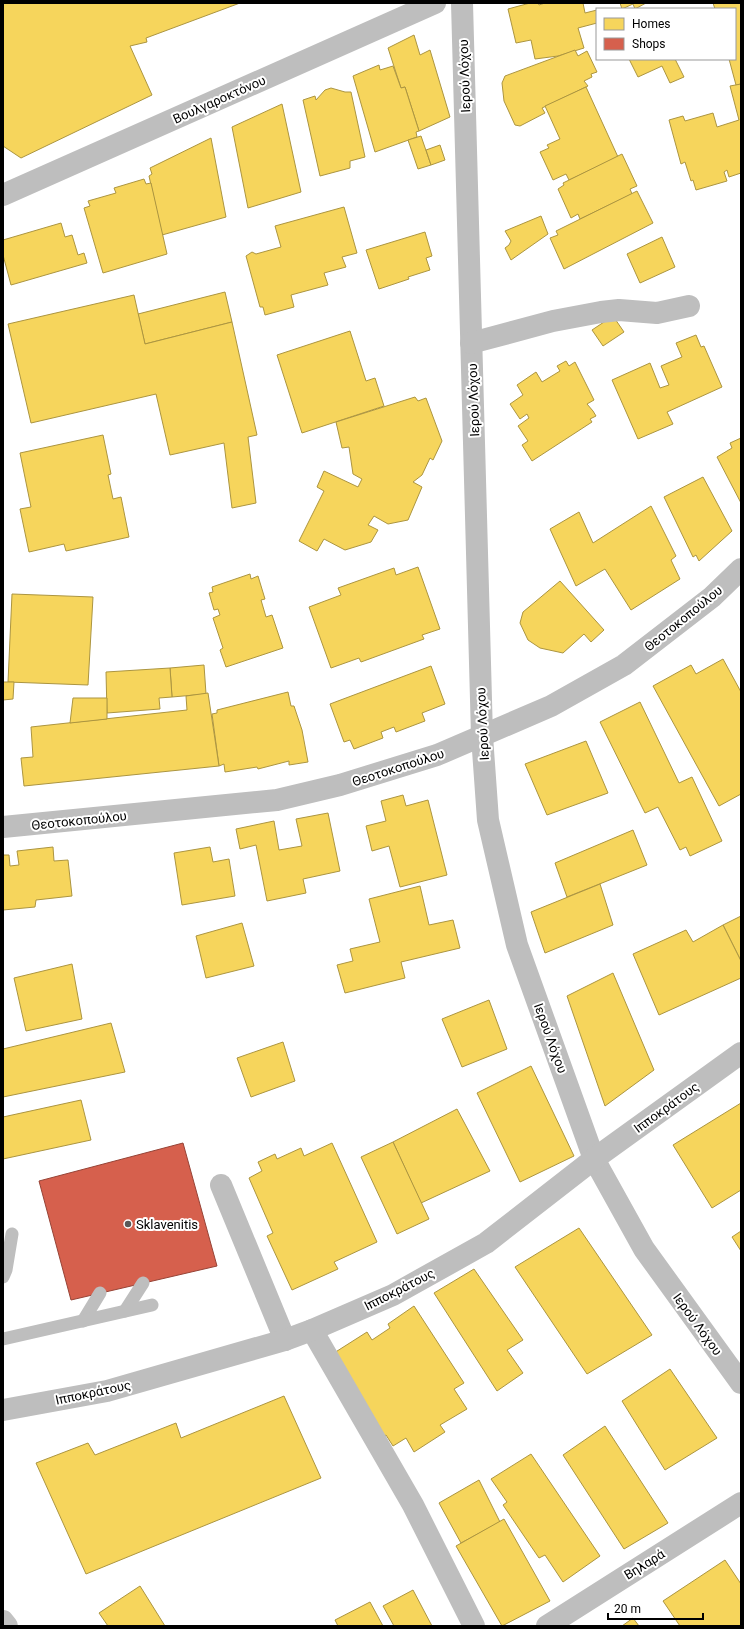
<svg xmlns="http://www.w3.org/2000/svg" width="744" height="1629" viewBox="0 0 744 1629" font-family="Roboto,sans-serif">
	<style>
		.homes { fill: #f6d55c; stroke: #ac9540 }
		.shops { fill: #d6604d; stroke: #964336 }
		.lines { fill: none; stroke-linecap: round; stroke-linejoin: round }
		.lane { stroke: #bebebe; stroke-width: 13 }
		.street { stroke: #bebebe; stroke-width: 22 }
		.secondary { stroke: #c2c2c2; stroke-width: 22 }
		.poi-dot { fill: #595959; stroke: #fff; stroke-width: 1.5 }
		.labels { text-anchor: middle; stroke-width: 4; stroke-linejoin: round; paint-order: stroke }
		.street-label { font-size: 13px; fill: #000; stroke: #fff }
		.poi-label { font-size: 13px; fill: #000; stroke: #fff; text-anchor: start }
	</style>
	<rect width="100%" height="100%" fill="#fff"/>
	<g class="homes">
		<path d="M3,3H240L146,38L147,42L130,46L152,95L21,158L3,146Z"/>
		<path d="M530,3H538L539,5L545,3H583L585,13L597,10V23L578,28L584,48L558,56L535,59L531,40L516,43L508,9Z"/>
		<path d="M620,3H646L635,9L633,4L622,9Z"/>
		<path d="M713,3H741V84L736,85L729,59H735V9H715Z"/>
		<path d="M414,35L420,55L430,50L450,117L419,131L405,87L401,88L388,48Z"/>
		<path d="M575,50L578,56L587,51L597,72L591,74L592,77L584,81L588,86L542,108L545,113L520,126L515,125L504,101L502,83L505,76Z"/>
		<path d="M629,59H675L684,77L670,83L662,66L638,77Z"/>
		<path d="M379,65L380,70L393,66L401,88L405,87L419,131L416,132L417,137L375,152L353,76Z"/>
		<path d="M741,84V173L729,177L727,170L724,172L727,181L696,190L693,180L691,181L685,162L681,164L669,120L683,116L685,121L713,113L717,127L739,120L730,86Z"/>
		<path d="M586,87L618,157L569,180L566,174L553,180L540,152L549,148L547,145L560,139L545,106Z"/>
		<path d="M331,88L345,92H351L365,157L350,161V168L320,176L303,100L315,96L316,100L325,90Z"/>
		<path d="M282,104L301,192L248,208L232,127Z"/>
		<path d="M421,136L431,165L418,169L408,140Z"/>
		<path d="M211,138L226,217L162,235L149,176L152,174L150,168Z"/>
		<path d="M440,145L445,160L431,165L426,150Z"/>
		<path d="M622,154L637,186L630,189L632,194L580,219L578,214L571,218L558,189L564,185L563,183Z"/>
		<path d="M144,179L146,184L151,183L167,254L103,273L84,208L90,206L88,201L116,193L114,188Z"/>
		<path d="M637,191L653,223L564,269L550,238L558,235L556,231Z"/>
		<path d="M344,207L357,253L342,257L346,267L324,273L328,285L291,295L294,307L265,315L263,307H260L246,256L252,252L256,254L281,247L275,226Z"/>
		<path d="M541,216L548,234L511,260L505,248L509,245L511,241L505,231Z"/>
		<path d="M61,223L65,237L72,235L78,255L84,253L87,263L11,285L3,255V240Z"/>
		<path d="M425,232L432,256L426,258L430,270L408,277L409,279L379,289L366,250Z"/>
		<path d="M662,237L675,267L640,283L627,254Z"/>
		<path d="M225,292L232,322L145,344L138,314Z"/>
		<path d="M134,295L145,344L232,322L257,435L248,437L256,503L232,508L224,443L170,455L156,394L31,423L8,324Z"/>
		<path d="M613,316L624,332L603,346L592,330Z"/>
		<path d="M350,331L366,381L375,378L384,406L302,433L277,355Z"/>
		<path d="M696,335L701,347L704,346L722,387L667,412L673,424L638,439L612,380L650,363L660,388L669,385L661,366L682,357L676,343Z"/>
		<path d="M566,361L569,366L575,362L594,400L587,404L593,411L596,416L590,419L592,422L532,461L522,445L528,441L518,426L529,418L527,414L520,419L510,404L523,395L517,385L536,372L542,382L560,371L557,366Z"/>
		<path d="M415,397L418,401L426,398L442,441L433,460L430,458L422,475L413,482L422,487L408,520L388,524L374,516L368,525L378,530L371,542L345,550L324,539L317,551L299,541L324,491L317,487L324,471L358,487L362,479L353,474L349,447L342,448L336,422Z"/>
		<path d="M103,435L111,474L108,475L113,499L121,497L129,537L66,551L64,544L29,552L20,509L31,507L20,453Z"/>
		<path d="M741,438V503L717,457L732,448L730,443Z"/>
		<path d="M703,477L732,531L699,561L696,555L693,557L664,497Z"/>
		<path d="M651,506L676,556L671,560L680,579L631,610L605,569L576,586L550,529L579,512L593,543Z"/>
		<path d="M418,567L440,629L422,635L424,639L361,662L359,658L331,668L309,607L341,595L338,588L394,568L396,575Z"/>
		<path d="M250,574L251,579L258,576L265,599L261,600L266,617L272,615L283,648L226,667L220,650L223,648L213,618L220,615L218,609L214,610L209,593L213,592L212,587Z"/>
		<path d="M560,581L604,630L591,642L584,634L563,653L540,648L528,640L520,623L523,612Z"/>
		<path d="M12,594L93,597L88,685L8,682Z"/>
		<path d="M723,659L741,692V794L719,806L653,686L691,665L696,674Z"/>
		<path d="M204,665L206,694L172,697L170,668Z"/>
		<path d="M431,666L445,704L422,713L425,721L396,732L394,727L381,732L383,738L354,749L350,740L344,742L330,704Z"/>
		<path d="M170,668L172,697L159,698L160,709L107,713L106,672Z"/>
		<path d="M3,682H14L13,699L3,700Z"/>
		<path d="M288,692L291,706H294L302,730L308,762L289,765V761L258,769L257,767L225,772L224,764L219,766L212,714L217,713V710Z"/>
		<path d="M208,693L219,766L24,786L21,758L33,757L31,727L187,710L186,696Z"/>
		<path d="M73,698H107V719L70,723Z"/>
		<path d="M640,702L679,783L692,777L722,841L690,856L686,847L680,850L658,807L645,813L600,722Z"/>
		<path d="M586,741L608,793L547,815L525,764Z"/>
		<path d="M403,795L406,806L428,800L447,875L400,887L389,846L372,851L366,826L386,821L381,801Z"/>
		<path d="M328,813L340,871L303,879L306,893L267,901L256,845L240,849L236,829L274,821L279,850L302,846L296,819Z"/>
		<path d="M633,830L647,865L567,897L555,863Z"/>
		<path d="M53,847L54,861L68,860L72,896L36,900L35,907L3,910V855H9L10,866L19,865L17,851Z"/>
		<path d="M210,847L213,862L229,859L235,896L182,905L174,853Z"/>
		<path d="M600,884L613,925L545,953L531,912Z"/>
		<path d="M420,886L429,925L453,920L460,948L401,962L405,978L345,993L337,965L353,961L350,949L380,942L369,899Z"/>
		<path d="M741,916V961L723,925Z"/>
		<path d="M242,923L254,966L206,978L196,936Z"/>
		<path d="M723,925L741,961V978L659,1015L633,954L686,930L693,942Z"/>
		<path d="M72,964L82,1019L26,1031L14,978Z"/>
		<path d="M613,973L654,1070L605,1106L567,996Z"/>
		<path d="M489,1000L507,1049L462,1067L442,1019Z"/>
		<path d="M111,1023L125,1072L3,1097V1049Z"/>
		<path d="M283,1042L295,1081L251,1097L237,1058Z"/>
		<path d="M531,1066L574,1156L520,1182L477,1093Z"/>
		<path d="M81,1100L91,1140L3,1159V1117Z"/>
		<path d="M741,1103V1190L712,1208L673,1145Z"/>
		<path d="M457,1109L490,1171L421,1203L393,1142Z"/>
		<path d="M393,1142L429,1219L397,1234L361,1157Z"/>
		<path d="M332,1143L377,1242L334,1262L338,1269L292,1290L267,1236L273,1233L249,1178L262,1171L258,1162L275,1154L277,1159L301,1148L304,1156Z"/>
		<path d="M579,1228L652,1335L587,1374L515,1267Z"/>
		<path d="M741,1231V1251L732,1237Z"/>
		<path d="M474,1269L523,1340L507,1350L523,1373L497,1391L434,1293Z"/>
		<path d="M414,1306L464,1383L454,1389L467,1409L440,1425L445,1432L414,1452L406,1438L393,1446L386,1435L381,1438L334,1353L367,1332L372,1340L390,1328L388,1324Z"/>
		<path d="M670,1369L717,1438L665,1470L622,1401Z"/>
		<path d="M284,1396L321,1478L86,1574L36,1463L88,1443L95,1455L176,1423L181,1438Z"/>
		<path d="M605,1426L668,1523L624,1549L563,1455Z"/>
		<path d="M531,1454L600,1556L563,1582L545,1555L539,1558L503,1505L507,1502L491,1479Z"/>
		<path d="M479,1480L500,1522L461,1543L439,1503Z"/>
		<path d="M504,1519L550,1601L502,1626L456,1546Z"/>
		<path d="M725,1560L741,1584V1626H680L663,1601Z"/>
		<path d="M140,1586L165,1626H108L99,1613Z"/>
		<path d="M413,1590L432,1626H394L383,1606Z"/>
		<path d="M370,1602L383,1626H338L335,1620Z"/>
		<path d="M633,1618L639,1626H622Z"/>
	</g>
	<path class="shops" d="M183,1143L217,1266L71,1300L39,1181Z"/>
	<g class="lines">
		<g class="lane">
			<path d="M3,1277L6,1270L12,1234"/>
			<path d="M125,1311L143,1283"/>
			<path d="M83,1321L100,1293"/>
			<path d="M3,1339L152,1305"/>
		</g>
		<g class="street">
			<path d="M462,3L482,736L488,820L517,945L594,1159L644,1249L741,1383"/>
			<path d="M3,195L435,3"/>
			<path d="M471,343L553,321L601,312L619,310L657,313L689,306"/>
			<path d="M3,827L277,800L340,785L437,755L551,706L624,665L712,597L741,569"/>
			<path d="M221,1185L285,1340"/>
			<path d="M312,1330L413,1505L474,1626"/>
			<path d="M3,1410L107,1391L285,1340L312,1330L393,1295L486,1243L594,1159L741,1053"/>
			<path d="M547,1626L741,1503"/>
		</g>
		<path class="secondary" d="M3,1621L7,1626"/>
	</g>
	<circle class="poi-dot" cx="128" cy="1224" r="4"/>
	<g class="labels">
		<g class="street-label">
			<text transform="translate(464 76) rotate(-92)" y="5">Ιερού Λόχου</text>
			<text transform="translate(219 99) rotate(-24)" y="5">Βουλγαροκτόνου</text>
			<text transform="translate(473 400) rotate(-92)" y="5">Ιερού Λόχου</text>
			<text transform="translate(683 618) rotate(-39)" y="5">Θεοτοκοπούλου</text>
			<text transform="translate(482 724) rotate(-93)" y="5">Ιερού Λόχου</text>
			<text transform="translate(398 767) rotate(-18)" y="5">Θεοτοκοπούλου</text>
			<text transform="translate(79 820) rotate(-6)" y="5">Θεοτοκοπούλου</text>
			<text transform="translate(551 1038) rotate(70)" y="5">Ιερού Λόχου</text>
			<text transform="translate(666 1107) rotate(-36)" y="5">Ιπποκράτους</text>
			<text transform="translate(399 1289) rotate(-27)" y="5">Ιπποκράτους</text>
			<text transform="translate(698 1324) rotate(54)" y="5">Ιερού Λόχου</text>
			<text transform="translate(93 1392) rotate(-12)" y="5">Ιπποκράτους</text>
			<text transform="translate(644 1564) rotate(-32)" y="5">Βηλαρά</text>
		</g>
		<g class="poi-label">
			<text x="136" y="1229">Sklavenitis</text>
		</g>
	</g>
	<rect width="744" height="1629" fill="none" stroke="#000000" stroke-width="8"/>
	<rect x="596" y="8" width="140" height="52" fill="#ffffff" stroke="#999999"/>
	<rect x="604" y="18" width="20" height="12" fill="#f6d55c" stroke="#999999"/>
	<text x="632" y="28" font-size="12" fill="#000000">Homes</text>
	<rect x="604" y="38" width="20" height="12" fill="#d6604d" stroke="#999999"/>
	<text x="632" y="48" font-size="12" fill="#000000">Shops</text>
	<path d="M608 1613v6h95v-6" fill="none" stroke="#000000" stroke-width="2"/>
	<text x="614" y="1613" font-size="12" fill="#000000" stroke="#ffffff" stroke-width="3" paint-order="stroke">20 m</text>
</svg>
